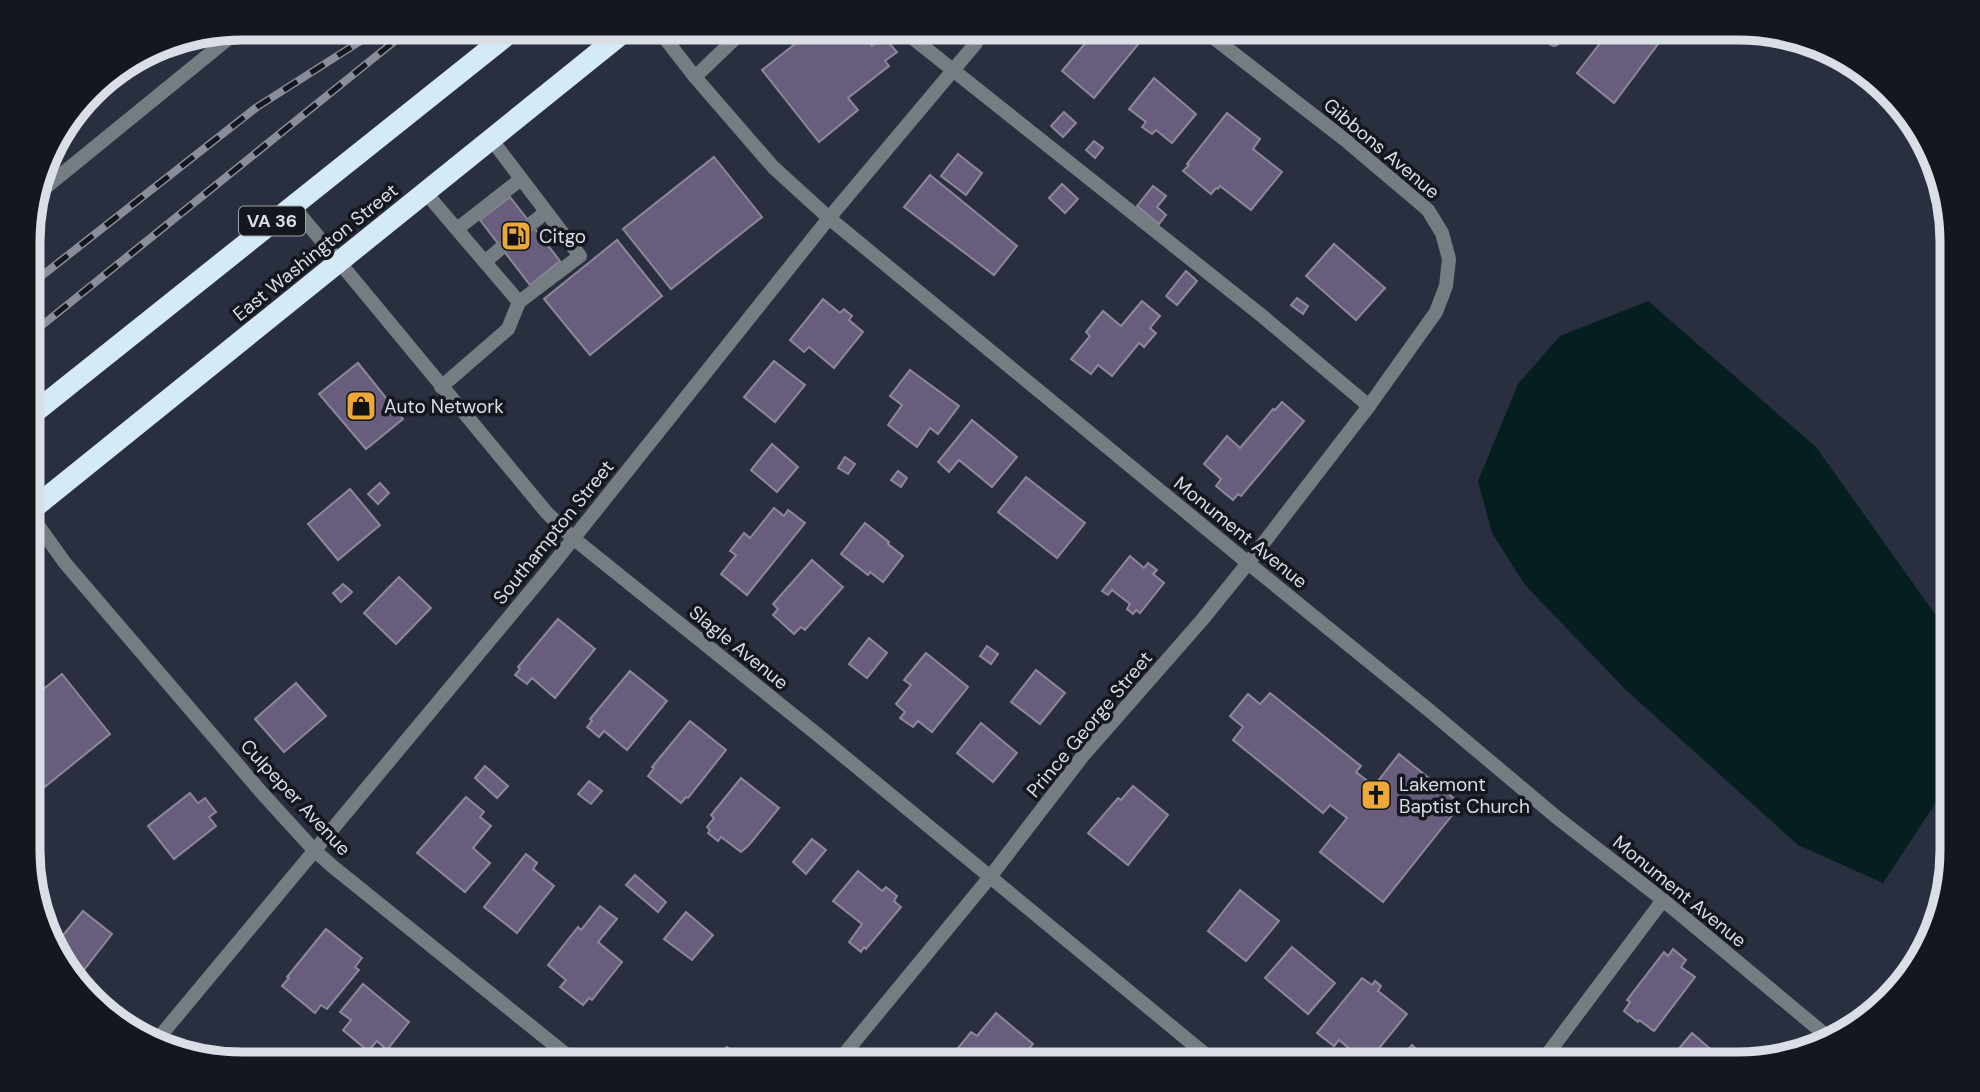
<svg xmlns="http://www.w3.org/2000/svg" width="1980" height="1092" viewBox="0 0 1980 1092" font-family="'DM Sans',sans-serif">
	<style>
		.water { fill: #051e20 }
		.building { fill: #685d7d; stroke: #8d879a; stroke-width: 2 }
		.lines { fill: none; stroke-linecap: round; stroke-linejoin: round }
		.lane { stroke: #757d82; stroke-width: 14 }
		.street { stroke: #757d82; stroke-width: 14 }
		.highway { stroke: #d5eaf7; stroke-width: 21 }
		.rail-casing { stroke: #898e9a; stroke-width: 8 }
		.rail { stroke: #15171e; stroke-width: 5; stroke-dasharray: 16; stroke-linecap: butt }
		.labels { text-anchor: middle; stroke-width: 7; stroke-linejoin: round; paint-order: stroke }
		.shield { fill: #15171e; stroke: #9ea2ab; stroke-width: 2 }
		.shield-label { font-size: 18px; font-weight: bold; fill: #d9dee7 }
		.street-label { font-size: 19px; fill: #d9dee7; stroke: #15171e }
		.poi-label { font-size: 19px; fill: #d9dee7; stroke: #15171e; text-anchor: start }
		.rim { fill: none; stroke: #d9dee7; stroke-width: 9 }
	</style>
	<rect width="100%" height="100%" fill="#292f3e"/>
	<path class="water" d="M1648,301L1816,447L1952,638V778L1883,883L1798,845L1626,690L1525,585L1492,533L1478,481L1518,384L1560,336Z"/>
	<g class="building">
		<path d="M815,28H857L872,46L884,37L897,52L885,61L889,66L848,98L858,110L819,142L762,70Z"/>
		<path d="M1098,28H1123L1140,42L1094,98L1062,71Z"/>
		<path d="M1612,28H1670L1614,103L1577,73Z"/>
		<path d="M1154,78L1196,114L1172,143L1156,130L1152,134L1142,127L1146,122L1129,109Z"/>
		<path d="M1064,112L1076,123L1063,137L1051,126Z"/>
		<path d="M1227,113L1260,139L1253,149L1282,172L1251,210L1220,186L1218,189L1216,188L1211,194L1183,171L1189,165L1187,164Z"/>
		<path d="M1094,141L1103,148L1095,158L1086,150Z"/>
		<path d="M958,154L982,173L966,195L941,176Z"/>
		<path d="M714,157L762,217L671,289L623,229Z"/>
		<path d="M930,175L1017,246L994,275L904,207Z"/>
		<path d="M1062,184L1078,199L1065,213L1049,198Z"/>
		<path d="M1153,186L1166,196L1157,207L1166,215L1159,224L1137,206Z"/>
		<path d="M510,197L560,261L530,285L480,220Z"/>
		<path d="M617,240L662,296L590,355L544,299Z"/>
		<path d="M1334,244L1385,288L1356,320L1306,276Z"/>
		<path d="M1186,271L1197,281L1177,305L1166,296Z"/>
		<path d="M1297,298L1308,306L1303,314L1291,305Z"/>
		<path d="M823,299L840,313L844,309L852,316L849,320L863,332L834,368L809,347L804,352L790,340Z"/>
		<path d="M1142,301L1160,316L1150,328L1156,333L1144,347L1139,343L1112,376L1098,365L1091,374L1071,359L1090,336L1086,332L1103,311L1121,326Z"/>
		<path d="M774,361L805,385L775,422L744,397Z"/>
		<path d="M358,363L403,419L366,449L319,394Z"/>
		<path d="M910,370L959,406L938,434L930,428L917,447L888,425L902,405L890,396Z"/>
		<path d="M1282,402L1304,421L1241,496L1238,494L1233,500L1216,486L1221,479L1204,464L1227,436L1240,448L1273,409L1275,410Z"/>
		<path d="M972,420L1017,457L992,487L959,460L949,472L938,462Z"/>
		<path d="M772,444L798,467L777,492L751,470Z"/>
		<path d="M845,457L855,464L848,474L838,468Z"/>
		<path d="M898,471L907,478L901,487L891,480Z"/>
		<path d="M1026,477L1085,523L1057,558L998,512Z"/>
		<path d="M380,483L389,493L378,504L368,494Z"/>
		<path d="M350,489L380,525L338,560L308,524Z"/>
		<path d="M774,508L784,516L788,510L805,523L747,595L721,574L736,555L730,551L744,533L750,538Z"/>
		<path d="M865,523L889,542L888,544L903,556L883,582L870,572L868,575L841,554Z"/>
		<path d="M1130,556L1144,568L1148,563L1157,570L1153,574L1164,583L1140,613L1136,610L1133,614L1127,609L1130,604L1112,590L1108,595L1102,591Z"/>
		<path d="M812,560L843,587L805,630L801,627L794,634L773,615L778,609L773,604Z"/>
		<path d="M399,577L431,608L396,644L364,613Z"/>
		<path d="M343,584L352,592L341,602L333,593Z"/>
		<path d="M558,619L595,649L555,698L532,678L527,684L515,675L520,669L518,667Z"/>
		<path d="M869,638L887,653L867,678L849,664Z"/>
		<path d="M987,646L998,654L991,664L980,656Z"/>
		<path d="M926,653L968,687L932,732L918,721L913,727L900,718L905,712L896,704L911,685L904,680Z"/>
		<path d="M1036,670L1065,693L1040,724L1011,702Z"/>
		<path d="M630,671L667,701L627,750L604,731L599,737L587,727L592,721L590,719Z"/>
		<path d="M62,674L110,734L30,799V700Z"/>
		<path d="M296,683L326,716L284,752L255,719Z"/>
		<path d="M1270,693L1361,766L1356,772L1374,786L1399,754L1461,804L1383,902L1320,852L1347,818L1330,805L1323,813L1233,740L1243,727L1230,716L1248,694L1260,704Z"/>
		<path d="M690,721L726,750L688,798L686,797L681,803L648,776L654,768L652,767Z"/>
		<path d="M981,723L1017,753L993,782L957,753Z"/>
		<path d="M485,766L508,786L497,798L475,778Z"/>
		<path d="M741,778L779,808L749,845L741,852L721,837L718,841L708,833L710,830L707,827L714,818L711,815Z"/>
		<path d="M589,781L602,791L591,804L578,794Z"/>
		<path d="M1133,786L1168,815L1128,865L1088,833L1118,798L1121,800Z"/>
		<path d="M190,793L198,803L205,798L216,812L209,817L216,826L174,859L148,826Z"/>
		<path d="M466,797L484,812L480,817L491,826L473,848L490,863L465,892L417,853Z"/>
		<path d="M812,839L826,850L806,874L793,862Z"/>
		<path d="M526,854L537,863L533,869L554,886L517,933L484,907Z"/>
		<path d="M858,871L882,891L886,887L897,896L894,901L901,907L866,949L864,947L861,952L849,942L862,924L833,901Z"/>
		<path d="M635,875L666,902L658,912L626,885Z"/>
		<path d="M1240,890L1279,921L1246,961L1208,931Z"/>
		<path d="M600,906L617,919L598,942L622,962L592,1000L589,998L583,1005L560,987L566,980L548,965L578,927L581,930Z"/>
		<path d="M83,911L112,934L76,980L64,969L55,945Z"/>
		<path d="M686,912L713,935L692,960L664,939Z"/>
		<path d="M326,929L362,958L355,967L359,970L327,1009L321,1005L315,1013L282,986L289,978L287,977Z"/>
		<path d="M1292,947L1335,983L1308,1014L1265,978Z"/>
		<path d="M1673,949L1686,960L1681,967L1695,977L1654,1031L1639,1020L1638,1022L1624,1011L1630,1002L1627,1000L1664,952L1668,956Z"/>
		<path d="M1362,978L1372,985L1375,981L1381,986L1378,991L1407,1014L1367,1063L1339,1040L1334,1046L1317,1033Z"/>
		<path d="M363,984L409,1022L387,1050L377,1041L368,1051L343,1030L351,1020L340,1012Z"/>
		<path d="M996,1013L1033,1044L1017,1064H967L954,1053L971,1032L977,1036Z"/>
		<path d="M1692,1033L1723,1060L1719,1064H1666Z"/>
		<path d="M1412,1045L1431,1064H1395Z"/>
		<path d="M727,1047L744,1060L741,1064H710L720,1052L722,1053Z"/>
	</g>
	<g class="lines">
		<g class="lane">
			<path d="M900,28L1261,315L1369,406"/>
			<path d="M1538,28L1554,40"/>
			<path d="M695,77L746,28"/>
			<path d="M491,139L580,256L519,302"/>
			<path d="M425,192L519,302L508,329L441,387"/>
			<path d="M35,196L240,29"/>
			<path d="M531,224L546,212"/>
			<path d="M457,229L521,179"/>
			<path d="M485,262L501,248"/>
			<path d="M156,1041L549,569L829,218L976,43"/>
		</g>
		<g class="street">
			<path d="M657,28L695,77L773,167L829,218L1248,563L1430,711L1555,816L1663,900L1828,1037"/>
			<path d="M292,205L547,513L573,538L818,735L1217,1064"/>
			<path d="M30,514L65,563L262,793L314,850L332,866L578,1064"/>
			<path d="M836,1064L990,877L1082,757L1202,620L1248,563L1369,406L1436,312L1446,286L1449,259L1442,233L1428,210L1344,139L1201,28"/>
			<path d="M1540,1064L1663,900"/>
		</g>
		<g class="highway">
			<path d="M30,416L516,28"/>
			<path d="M30,511L629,28"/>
		</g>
		<g class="rail-casing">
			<g id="rail">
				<path d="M30,285L257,107L381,28"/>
				<path d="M30,335L411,28"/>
			</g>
		</g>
		<use href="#rail" class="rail"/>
	</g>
	<defs>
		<g id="fuel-square" transform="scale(1.575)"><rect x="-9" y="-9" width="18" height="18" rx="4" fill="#eca93a" stroke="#15171e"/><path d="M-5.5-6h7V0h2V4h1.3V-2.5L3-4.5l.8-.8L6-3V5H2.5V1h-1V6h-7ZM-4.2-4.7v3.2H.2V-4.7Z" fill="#111"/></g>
		<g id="shop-square" transform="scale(1.575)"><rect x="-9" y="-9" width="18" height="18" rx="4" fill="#eca93a" stroke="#15171e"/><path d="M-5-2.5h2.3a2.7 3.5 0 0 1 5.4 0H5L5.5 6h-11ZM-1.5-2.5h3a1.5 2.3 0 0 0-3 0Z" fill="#111"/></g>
		<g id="church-square" transform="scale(1.575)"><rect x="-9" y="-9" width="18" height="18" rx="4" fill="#eca93a" stroke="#15171e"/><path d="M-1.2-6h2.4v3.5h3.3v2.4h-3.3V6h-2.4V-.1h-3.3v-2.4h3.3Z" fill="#111"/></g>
	</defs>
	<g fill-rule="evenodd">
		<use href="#fuel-square" x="516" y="236"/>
		<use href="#shop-square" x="361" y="406"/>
		<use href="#church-square" x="1376" y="795"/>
	</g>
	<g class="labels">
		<rect class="shield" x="239" y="206.5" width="66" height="29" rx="5"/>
		<g class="shield-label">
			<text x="272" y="227">VA 36</text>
		</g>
		<g class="street-label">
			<text transform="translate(1382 148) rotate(40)" y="7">Gibbons Avenue</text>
			<text transform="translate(315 252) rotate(-39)" y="7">East Washington Street</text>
			<text transform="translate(553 532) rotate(-51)" y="7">Southampton Street</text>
			<text transform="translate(1241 532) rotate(39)" y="7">Monument Avenue</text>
			<text transform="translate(739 647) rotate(39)" y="7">Slagle Avenue</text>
			<text transform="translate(1089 724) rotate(-50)" y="7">Prince George Street</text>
			<text transform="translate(296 797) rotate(47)" y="7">Culpeper Avenue</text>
			<text transform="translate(1680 891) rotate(39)" y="7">Monument Avenue</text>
		</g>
		<g class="poi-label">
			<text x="539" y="243">Citgo</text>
			<text x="384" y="413">Auto Network</text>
			<text x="1399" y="791">Lakemont<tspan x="1399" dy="22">Baptist Church</tspan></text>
		</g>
	</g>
	<path d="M0 0H1980V1092H0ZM242 40H1738A202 202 0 0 1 1940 242V850A202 202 0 0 1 1738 1052H242A202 202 0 0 1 40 850V242A202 202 0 0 1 242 40Z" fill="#15171e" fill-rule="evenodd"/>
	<path class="rim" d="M242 40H1738A202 202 0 0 1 1940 242V850A202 202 0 0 1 1738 1052H242A202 202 0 0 1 40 850V242A202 202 0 0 1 242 40Z"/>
</svg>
